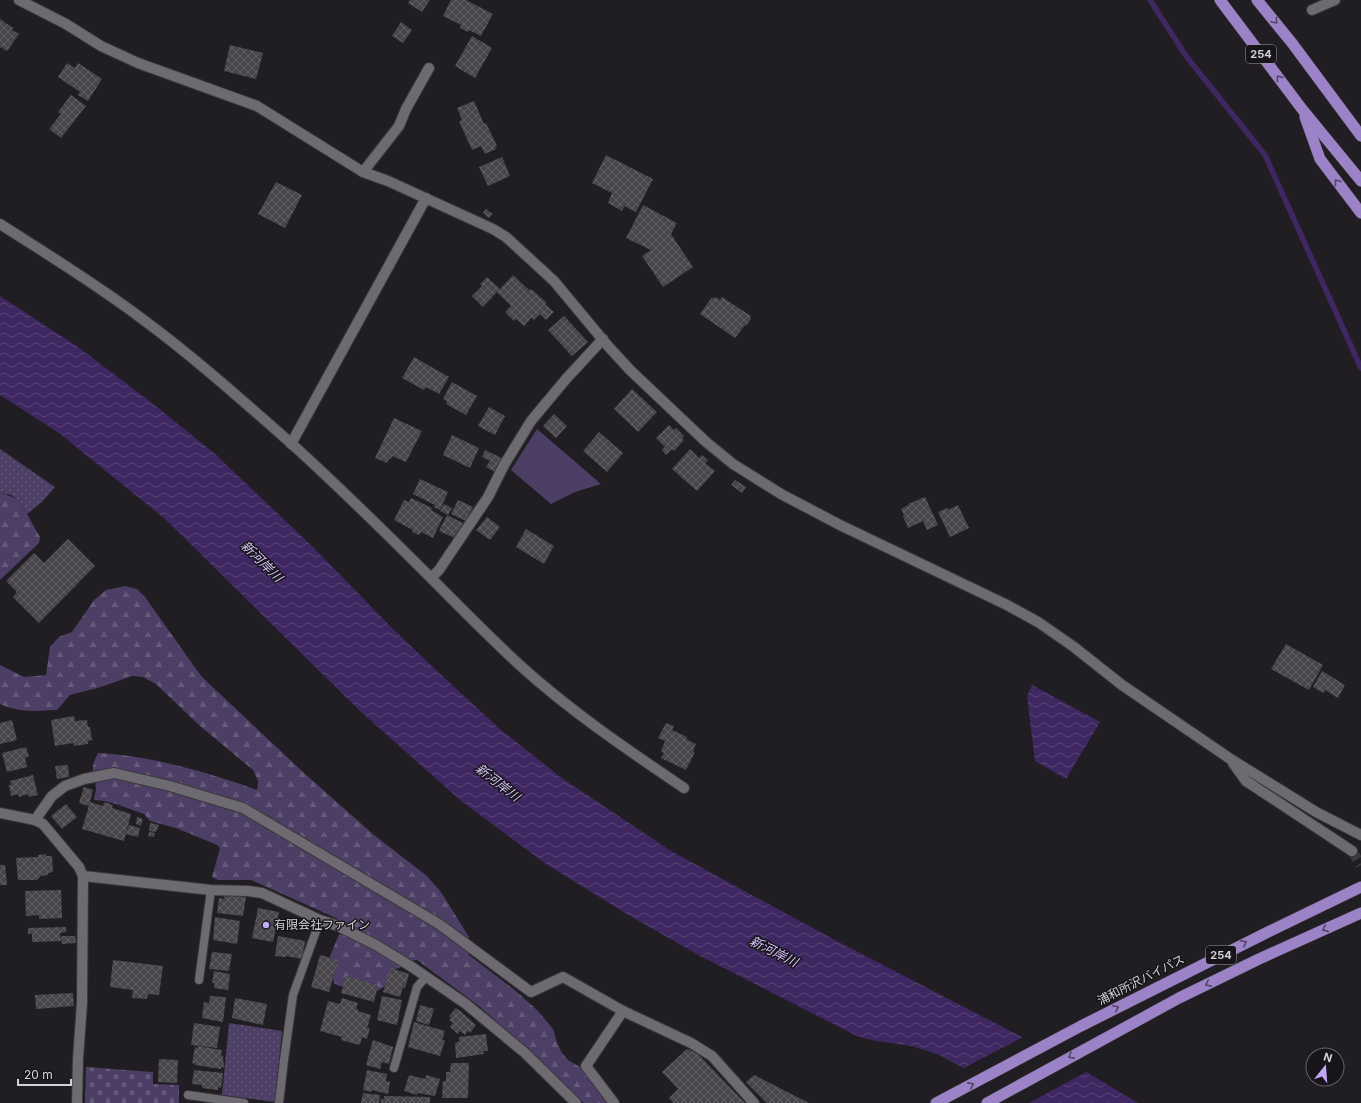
<svg xmlns="http://www.w3.org/2000/svg" width="1361" height="1103" viewBox="0 0 1361 1103" font-family="Inter,'Noto Sans JP',sans-serif">
	<style>
		.grass { fill: url(#grass-dots) }
		.forest { fill: url(#forest-firs) }
		.cemetery { fill: url(#cemetery-stones) }
		.green { fill: #4c3e64 }
		.water { fill: url(#water-waves) }
		.pier { fill: #201e23 }
		.lines { fill: none; stroke-linecap: round; stroke-linejoin: round }
		.stream { stroke: #3f2761; stroke-width: 5.5 }
		.building { fill: url(#building-cross-hatch) }
		.minor-tunnel { stroke: #3b393e; stroke-width: 10; stroke-dasharray: 10 5; stroke-linecap: butt }
		.service-casing { stroke: #3a383c; stroke-width: 10 }
		.minor-casing { stroke: #3a383c; stroke-width: 12 }
		.trunk-casing { stroke: #3a383c; stroke-width: 12 }
		.service { stroke: #6d6b71; stroke-width: 8 }
		.minor { stroke: #6d6b71; stroke-width: 10 }
		.trunk { stroke: #9c82c6; stroke-width: 11 }
		.oneway { stroke: #534667 }
		.poi-dot { fill: #c2a7f2; stroke: #17151a; stroke-width: 1.5 }
		.labels { text-anchor: middle; stroke-width: 3; stroke-linejoin: round; paint-order: stroke }
		.shield { fill: #17151a; stroke: #9b999e; stroke-width: 1 }
		.shield-label { font-size: 11px; font-weight: bold; fill: #d3d2d6 }
		.poi-label { font-size: 12px; fill: #d3d2d6; stroke: #17151a; text-anchor: start }
		.street-label { font-size: 12px; fill: #d3d2d6; stroke: #17151a }
		.water-label { font-size: 13px; font-style: italic; fill: #d4c1f9; stroke: #17151a }
	</style>
	<defs>
		<pattern id="grass-dots" width="8" height="8" patternUnits="userSpaceOnUse"><rect width="8" height="8" fill="#4c3e64"/><path d="M2 2h.1M6 6h.1" fill="none" stroke="#655979" stroke-width="1.8" stroke-linecap="round"/></pattern>
		<pattern id="forest-firs" width="22" height="20" patternUnits="userSpaceOnUse"><rect width="22" height="20" fill="#4c3e64"/><path d="M5 1l3.5 6h-7zM16 11l3.5 6h-7z" fill="#655979"/></pattern>
		<pattern id="cemetery-stones" width="16" height="16" patternUnits="userSpaceOnUse"><rect width="16" height="16" fill="#4c3e64"/><path d="M2 7V4a2 2 0 0 1 4 0v3zM10 15v-3a2 2 0 0 1 4 0v3z" fill="#655979"/></pattern>
		<pattern id="water-waves" width="16" height="10" patternUnits="userSpaceOnUse"><rect width="16" height="10" fill="#3f2761"/><path d="M0 5q4-4 8 0t8 0" fill="none" stroke="#5a4577"/></pattern>
		<pattern id="building-cross-hatch" width="8" height="8" patternUnits="userSpaceOnUse"><rect width="8" height="8" fill="#48464b"/><path d="M0 0l8 8M0 8l8-8" fill="none" stroke="#626064"/></pattern>
	</defs>
	<rect width="100%" height="100%" fill="#201e23"/>
	<g class="grass">
		<path d="M0,449L55,487L42,502L27,514C20,501 16,494 0,493Z"/>
		<path d="M229,1023L282,1031L275,1102L222,1095Z"/>
	</g>
	<g class="forest">
		<path d="M0,493L5,494L19,500L40,537L39,543L0,580Z"/>
		<path d="M125,586L137,589L145,597L201,676L304,773L374,835L427,876L441,892L469,937V955L517,992L538,1011L553,1029L557,1043L562,1053L568,1060L585,1070L610,1103H584L547,1067L479,1006L417,960H415L399,968L392,970L391,979L384,987L377,991L339,986L334,983L333,978L330,956L343,925L336,918L251,880H218L212,877L220,848L217,845L176,828L150,821L144,814L116,804L105,801L94,800C94,796 96,792 96,788C94,769 89,772 98,753C142,755 187,767 228,780C238,783 248,787 257,790L258,781L253,770L200,726L156,684L143,677L132,676L101,687L70,695L57,710C36,711 20,713 0,704V665L24,677L46,675L50,647L59,637L72,632L94,600L106,590Z"/>
	</g>
	<path class="cemetery" d="M86,1067L153,1072V1084L179,1085V1103H85Z"/>
	<path class="green" d="M537,429L601,484L575,492L551,504L511,470Z"/>
	<g class="water">
		<path d="M0,296L78,347L152,403L214,453L313,547L390,626L437,671L501,730L563,779L671,851L833,939L1018,1035L1090,1074L1138,1103H1029L937,1054L912,1046L876,1041L857,1036L702,957L625,913L546,864L461,801L360,711L165,519L59,433L0,395Z"/>
		<path d="M1032,685L1100,722L1066,779L1035,761L1027,696Z"/>
	</g>
	<path class="pier" d="M1025,1036L1088,1071L1029,1103H1024L962,1069Z"/>
	<g class="lines">
		<path class="stream" d="M1150,0L1186,56L1265,155L1361,368"/>
	</g>
	<g class="building">
		<path d="M410,0H430L422,12L408,3Z"/>
		<path d="M451,0H466L493,14L481,36L469,30L468,32L460,28L461,25L443,16Z"/>
		<path d="M0,19L13,28L12,30L19,34L7,51L0,47Z"/>
		<path d="M401,22L412,30L403,43L392,36Z"/>
		<path d="M472,36L492,48L475,78L455,66Z"/>
		<path d="M230,45L263,53L256,79L224,71Z"/>
		<path d="M67,63L75,68L78,63L102,79L88,101L78,95L80,92L58,77Z"/>
		<path d="M71,95L86,106L61,138L49,129L61,114L58,112Z"/>
		<path d="M474,101L484,124L486,123L497,146L495,147L496,149L485,154L481,146L472,150L459,121L462,120L457,108Z"/>
		<path d="M606,155L653,179L636,212L624,206L622,211L608,203L612,193L592,183Z"/>
		<path d="M502,157L510,176L488,186L479,167Z"/>
		<path d="M276,182L302,195L285,228L258,214Z"/>
		<path d="M643,205L677,223L671,234L693,267L663,287L642,256L651,250L626,238Z"/>
		<path d="M486,209L493,214L489,218L483,213Z"/>
		<path d="M513,275L529,290L531,289L546,302L545,304L554,312L546,320L540,314L534,320L531,318L524,326L516,319L514,321L505,312L511,306L497,292L483,307L472,296L482,286L480,284L487,277L500,289Z"/>
		<path d="M712,297L714,299L715,297L720,300L722,297L751,316L750,318L751,319L746,326L745,325L735,338L700,314Z"/>
		<path d="M564,316L588,342L572,356L548,330Z"/>
		<path d="M414,357L449,377L439,394L426,387L424,390L402,378Z"/>
		<path d="M452,382L477,396L466,415L446,404L447,401L443,399Z"/>
		<path d="M632,389L657,412L638,432L614,409Z"/>
		<path d="M489,407L505,416L495,435L478,426Z"/>
		<path d="M554,414L567,426L556,438L543,426Z"/>
		<path d="M394,418L422,431L406,462L392,456L391,459H389L387,463L375,458Z"/>
		<path d="M669,425L674,430L676,428L684,436L682,438L684,440L674,451L672,449L666,455L662,450L665,447L656,438Z"/>
		<path d="M599,432L623,453L607,472L583,451Z"/>
		<path d="M452,435L479,448L470,468L443,455Z"/>
		<path d="M690,449L699,458L702,455L708,460L705,463L715,471L697,491L672,469Z"/>
		<path d="M485,450L502,458L495,472L486,467L490,461L482,457Z"/>
		<path d="M420,479L448,492L440,510L434,507L435,505L413,494Z"/>
		<path d="M735,480L746,487L742,493L731,485Z"/>
		<path d="M925,497L938,525L927,530L923,521L908,528L903,516L904,515L901,509L909,505L908,504Z"/>
		<path d="M411,498L432,508L431,510L443,517L433,538L421,532L419,535L412,532L413,530L394,520L404,500L409,502Z"/>
		<path d="M458,500L473,507L466,521L451,514Z"/>
		<path d="M444,504L452,508L448,515L440,511Z"/>
		<path d="M958,505L969,528L950,537L938,512L947,508L948,510Z"/>
		<path d="M447,515L463,523L455,538L439,531Z"/>
		<path d="M487,517L500,527L490,540L476,530Z"/>
		<path d="M526,529L554,546L544,564L516,547Z"/>
		<path d="M68,539L95,566L39,623L13,597L17,592L6,581L34,553L44,563Z"/>
		<path d="M1286,644L1323,665L1309,690L1271,669Z"/>
		<path d="M1322,671L1345,685L1338,698L1325,690L1323,693L1313,687Z"/>
		<path d="M74,716L75,721L87,720L88,727H90L92,740L88,741V744L74,746L73,743L55,746L51,720Z"/>
		<path d="M12,720L17,740L0,744V723Z"/>
		<path d="M666,723L674,726L672,730L687,737L686,739L696,744L693,751L695,752L686,770L661,758L664,753L661,751L665,741L658,738Z"/>
		<path d="M26,747L29,756L25,758L27,767L7,772L2,753Z"/>
		<path d="M68,765L69,777L57,779L55,766Z"/>
		<path d="M33,775L38,795L29,797L28,794L19,797L18,794L11,796L9,785H11L10,781Z"/>
		<path d="M84,787L93,790L90,802L103,806L104,802L113,805L112,808L131,814L124,841L82,829L89,806L79,803Z"/>
		<path d="M66,804L77,817L62,829L51,816Z"/>
		<path d="M137,817L143,819L141,826L136,824Z"/>
		<path d="M150,823L159,825L156,832L149,831Z"/>
		<path d="M129,825L140,828L138,837L126,834Z"/>
		<path d="M149,832L155,833L154,837L148,836Z"/>
		<path d="M46,854V856H52L53,872L48,873V875L40,876V878H38V880H18L16,858L38,857V855Z"/>
		<path d="M0,865H5L7,885H0Z"/>
		<path d="M61,890L62,918L39,919V915L26,916L25,891Z"/>
		<path d="M225,895L246,897L243,916L217,913L219,898L224,899Z"/>
		<path d="M258,908L279,912L273,942L252,938Z"/>
		<path d="M215,917L240,921L237,944L213,940Z"/>
		<path d="M66,927V932L60,933L61,941L32,942V934H28V928Z"/>
		<path d="M61,936H75L76,943L62,944Z"/>
		<path d="M278,936L305,941L302,959L286,956L285,957L275,956Z"/>
		<path d="M212,952L232,954L229,971L209,969Z"/>
		<path d="M320,955L338,960L329,992L311,987Z"/>
		<path d="M113,960L163,966L159,995L148,994L147,999L132,998L133,990L110,987Z"/>
		<path d="M391,968L409,974L405,988L403,987L400,997L383,992Z"/>
		<path d="M214,971L230,974L228,990L214,988L215,983H212Z"/>
		<path d="M346,976L378,985L374,1002L341,993Z"/>
		<path d="M73,993L74,1006L36,1009L35,995Z"/>
		<path d="M210,996L226,997L223,1022L202,1018L204,1002L209,1003Z"/>
		<path d="M382,996L402,1000L397,1025L377,1020Z"/>
		<path d="M235,998L267,1004L263,1025L232,1018Z"/>
		<path d="M342,998L358,1003L356,1009H358V1011L371,1015L367,1028H370L367,1039L362,1037L360,1045L341,1040L342,1037L320,1031L328,1001L340,1004Z"/>
		<path d="M420,1005L434,1009L429,1025L416,1021Z"/>
		<path d="M456,1008L458,1010V1009L476,1025L470,1033L468,1031L465,1035L460,1031L458,1034L450,1027L453,1023L449,1020L451,1018L449,1016Z"/>
		<path d="M414,1022L445,1031L442,1040H445L440,1056L408,1047Z"/>
		<path d="M194,1023L220,1027L217,1048L191,1045Z"/>
		<path d="M486,1034L488,1051H483L484,1054L456,1058L455,1043L459,1042V1037Z"/>
		<path d="M373,1040L393,1047L389,1064L382,1062L380,1069L366,1065Z"/>
		<path d="M198,1046L222,1050L221,1055L223,1056L224,1068L221,1067V1069L195,1065V1064L192,1063L195,1047L198,1048Z"/>
		<path d="M687,1049L698,1054L745,1103H673L669,1098L678,1089L662,1072Z"/>
		<path d="M159,1059L178,1060L177,1083L158,1082Z"/>
		<path d="M451,1063H469L468,1098H442L443,1081H446V1072H450Z"/>
		<path d="M194,1070L223,1073L221,1088L218,1087V1090L202,1088V1085L192,1084Z"/>
		<path d="M367,1070L387,1074L386,1081L390,1082L388,1094L372,1090L371,1092L363,1090Z"/>
		<path d="M409,1075L425,1079L426,1075L440,1079L435,1096L418,1093L417,1095L404,1091Z"/>
		<path d="M754,1075L809,1103H767L746,1082Z"/>
		<path d="M363,1093L380,1095L379,1103H361Z"/>
		<path d="M384,1096L430,1097V1103H381V1099H384Z"/>
	</g>
	<g class="lines">
		<path class="minor-tunnel" d="M1352,851L1361,865"/>
		<g class="service-casing">
			<g id="service">
				<path d="M199,980L211,890"/>
				<path d="M394,1068L417,987L426,977"/>
				<path d="M188,1095L244,1103"/>
				<path d="M279,1103L284,1060L293,995L320,920"/>
			</g>
		</g>
		<g class="minor-casing">
			<g id="minor">
				<path d="M19,0L66,24L101,46L138,63L257,106L363,172L388,181L493,229L506,237L554,281L608,346L630,370L705,441L733,464L781,494L840,525L1007,605L1038,622L1074,647L1122,685L1229,758L1316,812L1361,835"/>
				<path d="M1312,10L1335,0"/>
				<path d="M363,172L399,126L406,109L429,68"/>
				<path d="M0,224C47,254 96,284 141,318C194,357 243,401 292,444C339,487 385,532 430,577C461,608 491,639 523,668C573,713 628,750 684,788"/>
				<path d="M291,444L426,198"/>
				<path d="M431,578L439,570L488,497L504,465L531,421L566,379L603,339"/>
				<path d="M1233,763L1246,781L1352,851"/>
				<path d="M0,813L35,820L43,824L79,867L83,876L82,1003L78,1059L77,1103"/>
				<path d="M35,820L52,796L65,786L84,779L114,773L170,786L243,808L439,924L531,992L563,977L623,1011L691,1043L712,1056L754,1103"/>
				<path d="M83,876L211,890L248,891L262,893L320,920L338,926L376,945L412,967L466,1004L525,1053L576,1103"/>
				<path d="M614,1103L586,1066L623,1011"/>
			</g>
		</g>
		<g class="trunk-casing">
			<g id="trunk">
				<path d="M1220,0L1302,109L1361,181"/>
				<path d="M1257,0L1292,43L1361,136"/>
				<path d="M1305,117L1320,159L1361,213"/>
				<path d="M936,1103L1081,1026L1268,932L1361,887"/>
				<path d="M987,1103L1179,998L1259,959L1361,913"/>
			</g>
		</g>
		<use href="#service" class="service"/>
		<use href="#minor" class="minor"/>
		<use href="#trunk" class="trunk"/>
	</g>
	<defs><path id="oneway-chevron" d="M-2-3.5L2.5 0L-2 3.5" fill="none" stroke-width="1.6" stroke-linecap="round" stroke-linejoin="round"/></defs>
	<g class="oneway">
		<use href="#oneway-chevron" transform="translate(1275 21) rotate(50)"/>
		<use href="#oneway-chevron" transform="translate(1279 78) rotate(-127)"/>
		<use href="#oneway-chevron" transform="translate(1337 182) rotate(-127)"/>
		<use href="#oneway-chevron" transform="translate(1325 929) rotate(156)"/>
		<use href="#oneway-chevron" transform="translate(1244 943) rotate(-26)"/>
		<use href="#oneway-chevron" transform="translate(1208 984) rotate(154)"/>
		<use href="#oneway-chevron" transform="translate(1116 1008) rotate(-27)"/>
		<use href="#oneway-chevron" transform="translate(1071 1056) rotate(151)"/>
		<use href="#oneway-chevron" transform="translate(971 1085) rotate(-28)"/>
	</g>
	<circle class="poi-dot" cx="266" cy="925" r="4"/>
	<g class="labels">
		<g class="shield">
			<rect x="1246" y="45" width="30" height="18" rx="3"/>
			<rect x="1206" y="946" width="30" height="18" rx="3"/>
		</g>
		<g class="shield-label">
			<text x="1261" y="58">254</text>
			<text x="1221" y="959">254</text>
		</g>
		<g class="poi-label">
			<text x="274" y="929">有限会社ファイン</text>
		</g>
		<g class="street-label">
			<text transform="translate(1141 980) rotate(-27)" y="4">浦和所沢バイパス</text>
		</g>
		<g class="water-label">
			<text transform="translate(262 561) rotate(45)" y="5">新河岸川</text>
			<text transform="translate(498 782) rotate(38)" y="5">新河岸川</text>
			<text transform="translate(774 951) rotate(27)" y="5">新河岸川</text>
		</g>
	</g>
	<g transform="translate(1325 1067) rotate(17)"><circle r="19" fill="#17151a" stroke="#626165"/>
	<path d="M0-3L7 15L0 10L-7 15Z" fill="#c2a7f2"/>
	<text y="-6" font-size="11" font-weight="bold" text-anchor="middle" fill="#d3d2d6">N</text>
	</g>
	<path d="M18 1079v6h53v-6" fill="none" stroke="#d3d2d6" stroke-width="2"/>
	<text x="24" y="1079" font-size="12" fill="#d3d2d6" stroke="#17151a" stroke-width="3" paint-order="stroke">20 m</text>
</svg>
